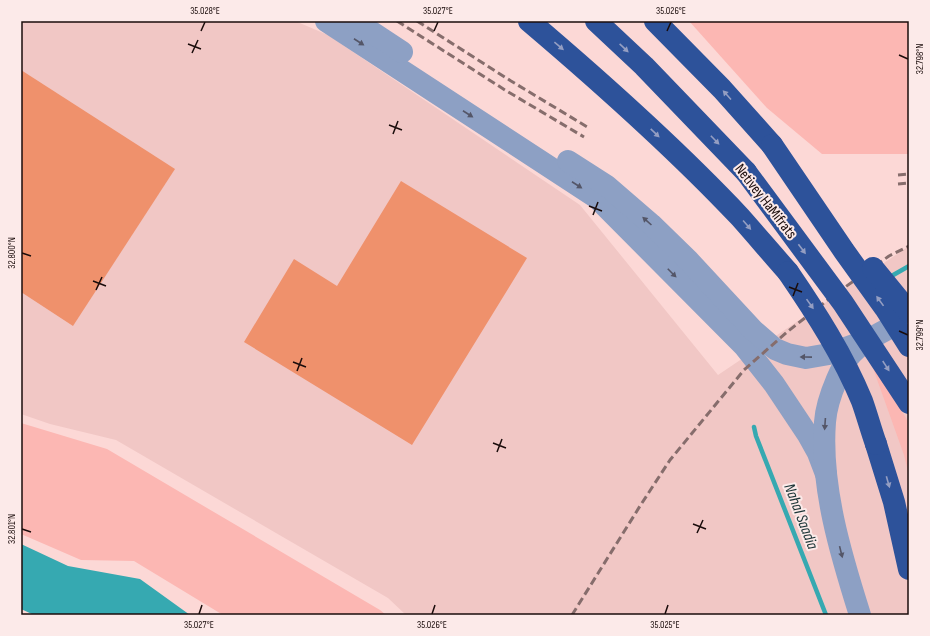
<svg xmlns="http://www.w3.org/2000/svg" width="930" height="636" viewBox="0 0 930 636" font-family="'Sofia Sans Condensed',sans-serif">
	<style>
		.built { fill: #f1c7c5 }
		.green { fill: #fcb7b3 }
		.water { fill: #36a9b1 }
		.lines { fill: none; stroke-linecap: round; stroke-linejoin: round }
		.stream { stroke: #36a9b1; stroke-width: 4.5 }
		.building { fill: #ef916c }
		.minor { stroke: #8da0c4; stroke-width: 22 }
		.highway { stroke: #2d529a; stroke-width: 22 }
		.rail { stroke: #866d6c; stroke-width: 3; stroke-dasharray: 8 4; stroke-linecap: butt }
		.highway-bridge { stroke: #2d529a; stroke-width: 22 }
		.oneway { fill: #545668 }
		.oneway2 { fill: #949ec2 }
		.ticks { fill: none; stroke: #1a0c0b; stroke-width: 1.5 }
		.labels { text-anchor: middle; stroke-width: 4; stroke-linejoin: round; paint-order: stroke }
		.street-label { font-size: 15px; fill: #1a0c0b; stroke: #fceae9 }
		.water-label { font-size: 16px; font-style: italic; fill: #1c3537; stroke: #fceae9 }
		.neatline { fill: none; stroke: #1a0c0b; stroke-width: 1.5 }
		.ticks-label { font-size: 10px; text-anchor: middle; fill: #1a0c0b }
	</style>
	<rect width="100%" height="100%" fill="#fcd8d6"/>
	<path class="built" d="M21,21H295L328,35L580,205L718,375L909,246V615H406L388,598L116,440L50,424L21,414Z"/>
	<g class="green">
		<path d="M689,21H909V154H822L767,108Z"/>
		<path d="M869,357L909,423V476L904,455Z"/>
		<path d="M21,423L107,449L380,610L386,615H223L134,561L81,560L21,534Z"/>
	</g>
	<path class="water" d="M21,544L68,566L140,579L190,615H34L21,609Z"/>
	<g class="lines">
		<g class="stream">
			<path d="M888,278L909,266"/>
			<path d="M754,427L756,436L826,615"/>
		</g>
	</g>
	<g class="building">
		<path d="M21,70L175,169L73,326L21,292Z"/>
		<path d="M401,181L527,258L412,445L244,342L294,259L337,286Z"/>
	</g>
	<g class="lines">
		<g class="minor">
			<path d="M326,21L597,198L744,346L774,384L808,435L818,453L826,474"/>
			<path d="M355,21L402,52"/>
			<path d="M568,161L607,186L651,224L689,261L753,330L775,349L787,354L806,358L829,354L870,339"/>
			<path d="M860,615C841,555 820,486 825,422C826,407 831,393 837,379C840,372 844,364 848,358C863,339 889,329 909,318"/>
		</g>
		<g class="highway">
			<path d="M529,21C602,83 674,147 740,217C756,235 772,254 788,272"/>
			<path d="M596,21L644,66L746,172"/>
			<path d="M655,21L722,89L772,145"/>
			<path d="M876,444L894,502L909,569"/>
		</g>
		<g class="rail">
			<path d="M397,21L505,90L584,137"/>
			<path d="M417,21L511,81L589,128"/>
			<path d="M898,175L909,174"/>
			<path d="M898,184L909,183"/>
			<path d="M572,615L640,506L670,460L744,370L787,332L834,295L889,256L909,246"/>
		</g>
		<g class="highway-bridge">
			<path d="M772,145L844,251L885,308L909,346"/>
			<path d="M746,172L843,303L909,403"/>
			<path d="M873,268L909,312"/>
			<path d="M788,272C816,313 843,355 862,401C867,415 871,430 876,444"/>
		</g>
	</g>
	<defs><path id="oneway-solid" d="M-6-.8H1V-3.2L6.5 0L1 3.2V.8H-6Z"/></defs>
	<g class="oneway">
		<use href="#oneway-solid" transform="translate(359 42) rotate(33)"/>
		<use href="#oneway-solid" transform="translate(468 114) rotate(33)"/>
		<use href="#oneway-solid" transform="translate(577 185) rotate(33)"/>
		<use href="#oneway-solid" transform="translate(647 221) rotate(-138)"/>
		<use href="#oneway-solid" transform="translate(672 273) rotate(45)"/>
		<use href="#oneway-solid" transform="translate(806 357) rotate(-179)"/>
		<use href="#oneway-solid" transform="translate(825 424) rotate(94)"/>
		<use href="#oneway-solid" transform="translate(841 552) rotate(76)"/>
	</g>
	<g class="oneway2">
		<use href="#oneway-solid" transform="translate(559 46) rotate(40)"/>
		<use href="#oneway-solid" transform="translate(624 48) rotate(43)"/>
		<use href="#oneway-solid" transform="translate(727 95) rotate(-132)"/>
		<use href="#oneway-solid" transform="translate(655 133) rotate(44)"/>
		<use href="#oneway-solid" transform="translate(715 140) rotate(46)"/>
		<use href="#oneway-solid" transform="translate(747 225) rotate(49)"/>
		<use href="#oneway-solid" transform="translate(802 249) rotate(53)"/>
		<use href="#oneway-solid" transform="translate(880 301) rotate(-126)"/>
		<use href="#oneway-solid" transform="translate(810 304) rotate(55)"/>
		<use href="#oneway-solid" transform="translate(886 366) rotate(57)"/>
		<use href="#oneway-solid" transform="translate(888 482) rotate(74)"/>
	</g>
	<path class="ticks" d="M201,31L205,22M434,31L438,22M667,31L671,22M188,44L201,49M192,53L198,40M899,55L908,59M389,125L402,130M393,134L398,121M589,206L602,211M593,215L598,202M22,253L31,256M93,281L106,286M789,287L802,292M96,290L102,277M793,296L798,283M899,331L908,335M293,362L306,367M297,371L302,358M493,443L506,448M497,452L502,439M693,524L706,529M22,529L31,532M697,533L703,520M199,614L202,605M432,614L435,605M665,614L668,605"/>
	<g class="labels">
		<g class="street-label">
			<text transform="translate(766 201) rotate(52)" y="5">Netivey HaMifrats</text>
		</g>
		<g class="water-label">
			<text transform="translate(802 516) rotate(69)" y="6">Nahal Saadia</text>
		</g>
	</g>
	<rect width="930" height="636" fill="none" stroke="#fceae9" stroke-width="44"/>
	<rect x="22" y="22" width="886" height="592" class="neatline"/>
	<g class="ticks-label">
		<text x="205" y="14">35.028°E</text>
		<text x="438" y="14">35.027°E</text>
		<text x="671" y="14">35.026°E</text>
		<text transform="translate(919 59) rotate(-90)" y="4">32.798°N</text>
		<text transform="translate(11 253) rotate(-90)" y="4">32.800°N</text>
		<text transform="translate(919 335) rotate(-90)" y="4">32.799°N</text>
		<text transform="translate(11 529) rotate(-90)" y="4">32.801°N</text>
		<text x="199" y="628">35.027°E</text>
		<text x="432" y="628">35.026°E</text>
		<text x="665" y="628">35.025°E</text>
	</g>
</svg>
